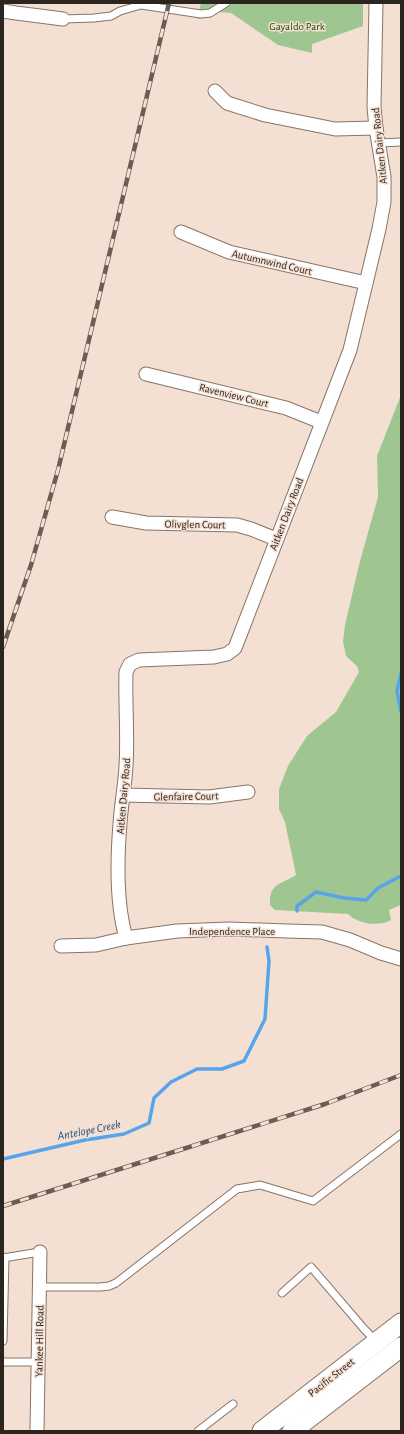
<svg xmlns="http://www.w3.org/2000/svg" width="404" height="1434" viewBox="0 0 404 1434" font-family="'Alegreya Sans',sans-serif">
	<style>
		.green { fill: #9fc690 }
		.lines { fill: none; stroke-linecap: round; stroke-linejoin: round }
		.stream { stroke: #58a4eb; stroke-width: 3.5 }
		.service-casing { stroke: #867468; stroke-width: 9 }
		.minor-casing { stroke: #867468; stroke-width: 15 }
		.secondary-casing { stroke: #867468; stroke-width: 21 }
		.service { stroke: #fff; stroke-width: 7 }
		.minor { stroke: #fff; stroke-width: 13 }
		.secondary { stroke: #fff; stroke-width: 19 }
		.rail-casing { stroke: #695e55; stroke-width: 4.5 }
		.rail { stroke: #f4e0d2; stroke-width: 3; stroke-dasharray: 9; stroke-linecap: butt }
		.labels { text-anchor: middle; stroke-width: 3; stroke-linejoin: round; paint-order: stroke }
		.park-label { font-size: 11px; fill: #1d4308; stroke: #f4e0d2 }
		.street-label { font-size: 11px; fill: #2c251f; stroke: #f4e0d2 }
		.water-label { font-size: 12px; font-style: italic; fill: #1b507e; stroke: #f4e0d2 }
	</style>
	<rect width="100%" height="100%" fill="#f4e0d2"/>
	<g class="green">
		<path d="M201,3H363V26L312,44V53L278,45L231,13L219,12L209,17L197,19Z"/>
		<path d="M401,395V905L389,910L391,920C378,927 358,924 348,914L275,910L270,905C269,883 280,885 296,875L285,822L279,809V789L288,766L307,736L336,712L359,672L357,666L346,656L343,641L345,625L359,565L378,497L377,456Z"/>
	</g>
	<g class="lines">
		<g class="stream">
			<path d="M401,673L397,691L401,712"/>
			<path d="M297,911V906L316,892L344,898L366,900L378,888L401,876"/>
			<path d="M3,1159L85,1140L124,1134L149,1123L154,1098L171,1082L197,1069H222L244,1061L265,1019L269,961L267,947"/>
		</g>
		<g class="service-casing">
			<g id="service">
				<path d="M63,19L94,18L111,16L120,11L141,5L201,14L210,13L226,3"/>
				<path d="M379,143L401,142"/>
				<path d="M3,1258L40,1252"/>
				<path d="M40,1287H100L109,1286L116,1283L237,1189L260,1185L313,1201L401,1134"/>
				<path d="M282,1293L311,1267L365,1330L376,1341"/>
				<path d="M3,1341L5,1258"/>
				<path d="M3,1362H38"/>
				<path d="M198,1431L233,1404"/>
			</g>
		</g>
		<g class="minor-casing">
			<g id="minor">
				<path d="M3,11L16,13L63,19"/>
				<path d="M215,91L227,103L265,115L335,129L376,128"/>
				<path d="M181,232L229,252L366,283"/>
				<path d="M146,374L286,408L321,422"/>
				<path d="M112,517L146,523L237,525L251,529L276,539"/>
				<path d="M124,795L209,797L248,792"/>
				<path d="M126,938C116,903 117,860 120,824C121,805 125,786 126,766C128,735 125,703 126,672L130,664L139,660L214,657L227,654L235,648L350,350L379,229L384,202V177L376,128L374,107L376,3"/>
				<path d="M61,946L96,945L126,938L177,931L229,929L287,931L322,932L350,940L381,953L401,959"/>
				<path d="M37,1431L40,1252"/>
			</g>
		</g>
		<g class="secondary-casing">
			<g id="secondary">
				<path d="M262,1431L401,1323"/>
				<path d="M292,1431L401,1347"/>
			</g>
		</g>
		<use href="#service" class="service"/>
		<use href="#minor" class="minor"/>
		<use href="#secondary" class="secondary"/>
		<g class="rail-casing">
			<g id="rail">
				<path d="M3,647L31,565L58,470L169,3"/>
				<path d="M3,1206L325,1104L401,1075"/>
			</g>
		</g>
		<use href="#rail" class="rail"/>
	</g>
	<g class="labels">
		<g class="park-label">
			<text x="297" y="30">Gayaldo Park</text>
		</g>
		<g class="street-label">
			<text transform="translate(379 146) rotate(-96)" y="4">Aitken Dairy Road</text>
			<text transform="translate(272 262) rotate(13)" y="4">Autumnwind Court</text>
			<text transform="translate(234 395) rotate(14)" y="4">Ravenview Court</text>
			<text transform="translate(286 514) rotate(-69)" y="4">Aitken Dairy Road</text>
			<text transform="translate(195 524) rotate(1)" y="4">Olivglen Court</text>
			<text transform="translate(123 796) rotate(-85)" y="4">Aitken Dairy Road</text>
			<text transform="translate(186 796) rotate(-1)" y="4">Glenfaire Court</text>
			<text x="232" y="935">Independence Place</text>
			<text transform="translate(39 1341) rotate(-89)" y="4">Yankee Hill Road</text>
			<text transform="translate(331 1377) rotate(-38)" y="4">Pacific Street</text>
		</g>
		<g class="water-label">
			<text transform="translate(89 1130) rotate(-11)" y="4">Antelope Creek</text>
		</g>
	</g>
	<rect width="404" height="1434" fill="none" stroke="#2c251f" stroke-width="8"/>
</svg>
